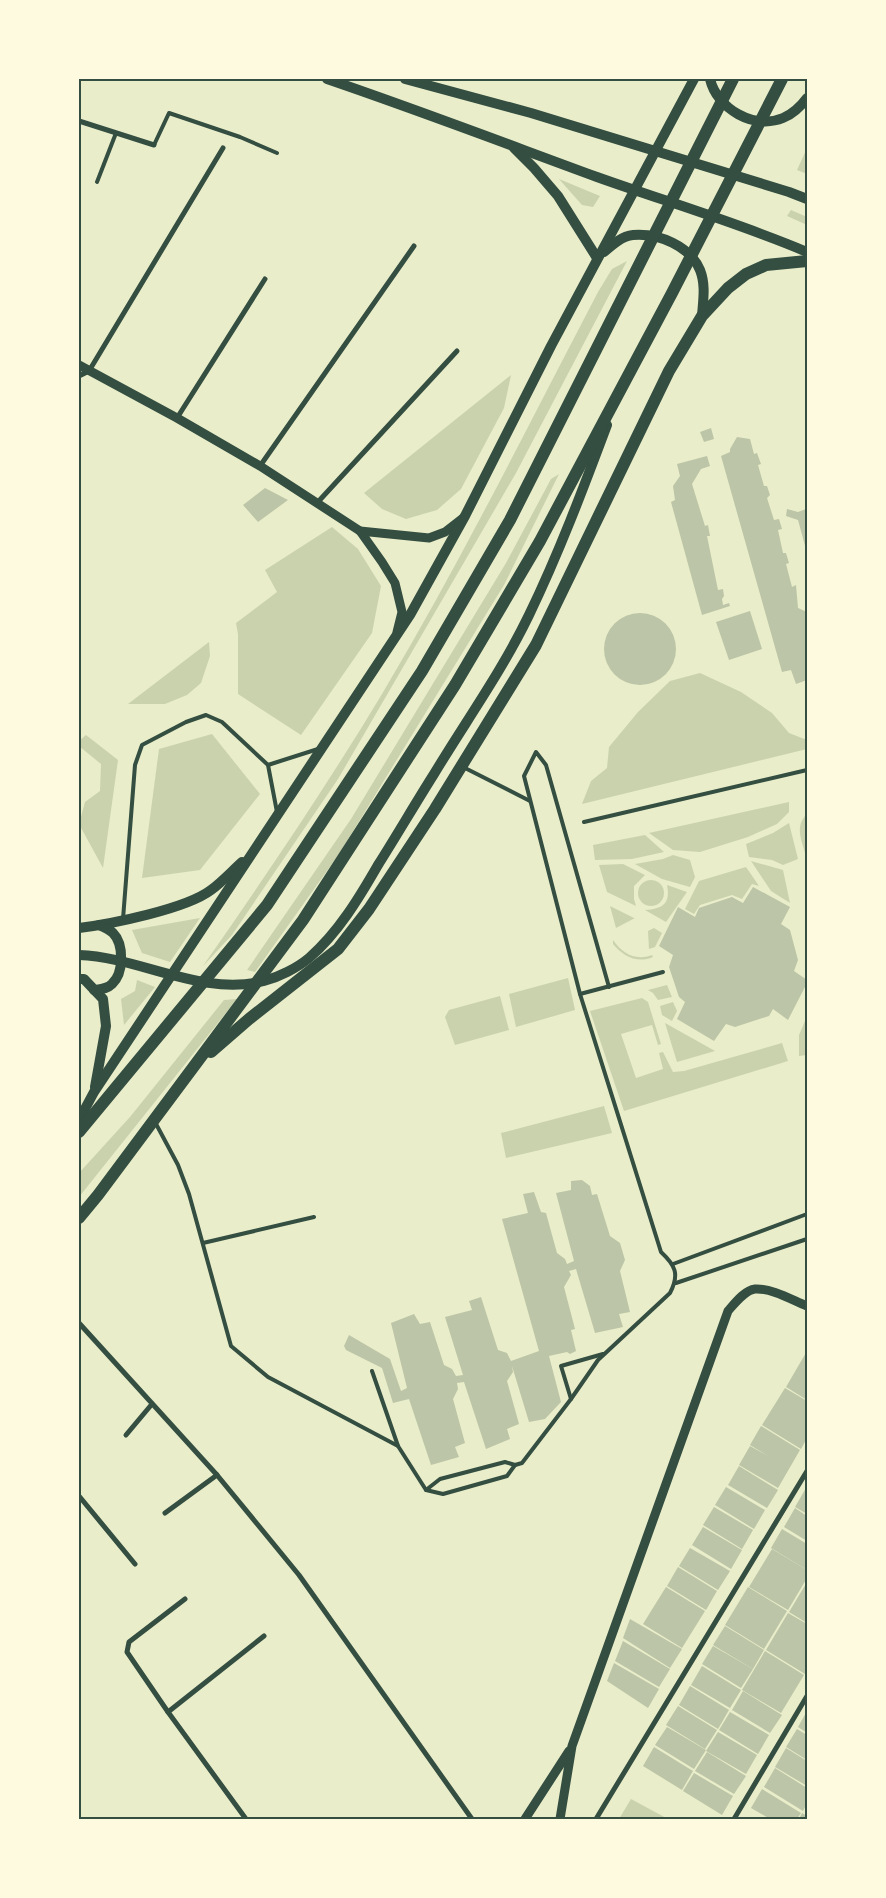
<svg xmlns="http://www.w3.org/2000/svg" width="886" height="1898" viewBox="0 0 886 1898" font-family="Rubik,sans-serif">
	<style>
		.green { fill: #cad2ad }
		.building { fill: #bcc5a7 }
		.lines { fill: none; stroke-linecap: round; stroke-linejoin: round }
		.service { stroke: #344e41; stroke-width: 4 }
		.minor { stroke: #344e41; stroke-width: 5 }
		.tertiary { stroke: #344e41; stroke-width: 9 }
		.secondary { stroke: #344e41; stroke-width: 10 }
		.trunk { stroke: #344e41; stroke-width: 12 }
		.neatline { fill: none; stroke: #344e41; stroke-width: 2 }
	</style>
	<rect width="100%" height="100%" fill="#e9edc9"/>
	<g class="green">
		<path d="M807,148V174L797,170Z"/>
		<path d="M559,179L600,196L593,207L582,205Z"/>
		<path d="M791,210L807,217V225L787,216Z"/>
		<path d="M627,261L516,473L338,779L232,935L203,966C265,877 326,787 382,694C460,563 528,426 598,292L612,269Z"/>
		<path d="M511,375L504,408L461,489L437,510L406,519L382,509L364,493Z"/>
		<path d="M559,474L504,585L339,854L255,972L247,970L351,819L506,563L551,479Z"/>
		<path d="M332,527L358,549L381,586L372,633L301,735L238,694V634L236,623L277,592L265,570Z"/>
		<path d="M209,642L210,656L201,683L187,695L165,704H128Z"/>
		<path d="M700,673L741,692L772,713L789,733L807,740V749L582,804L591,781L607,768L609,747L638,712L670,681Z"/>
		<path d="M212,734L260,794L200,870L142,878L159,749Z"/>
		<path d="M86,735L118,760L103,868L79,824L85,802L100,791L101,764L79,746V741Z"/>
		<path d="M789,802V812L777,824L748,837L700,852L673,850L649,833Z"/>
		<path d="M807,814V856H806C802,841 794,826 807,814Z"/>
		<path d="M789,823L798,859L783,865L772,860L749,857L746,844L773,833Z"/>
		<path d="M645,835L664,852L632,859L595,860L593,845Z"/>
		<path d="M673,855L690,860L695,877L690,887L662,879L635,864L663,859Z"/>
		<path d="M751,861L783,870L790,903L771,891Z"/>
		<path d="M623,864L645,875L634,886V899L636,906L607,892L599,865Z"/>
		<path d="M746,867L759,886L752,884L742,899L732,895L700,905L694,914L685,909L699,881Z"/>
		<circle cx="651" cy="893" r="13"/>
		<path d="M667,885L687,892L666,922L645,910C662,909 671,904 667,885Z"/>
		<path d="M610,906L634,918H635L616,928Z"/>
		<path d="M200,918L170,962L142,953L132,930Z"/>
		<path d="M654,928L662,933L655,947L649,949L648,931Z"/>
		<path d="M613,940C623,954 635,961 652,955L653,957C637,964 623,956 613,944Z"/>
		<path d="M568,978L575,1010L516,1027L509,994Z"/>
		<path d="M137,980L155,987L124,1025L121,999L135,991Z"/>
		<path d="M667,985L672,997L658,1000L653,993L648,990Z"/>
		<path d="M500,996L509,1030L455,1045L445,1017L449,1010Z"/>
		<path d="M642,998L648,1002L661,1044L658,1045L652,1025L621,1034L636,1078L663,1069L659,1053L663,1052L673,1072L684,1071L782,1043L788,1061L624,1111L590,1011Z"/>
		<path d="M237,999L79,1197V1173L130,1117L224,1000Z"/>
		<path d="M673,1002L677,1011L672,1021L662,1015L660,1006Z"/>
		<path d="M805,1021L807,1023V1055L799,1056V1035Z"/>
		<path d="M665,1023L715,1051L677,1062Z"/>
		<path d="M604,1106L612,1133L506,1158L501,1133Z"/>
		<path d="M631,1799L668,1819H619Z"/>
	</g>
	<g class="building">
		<path d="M711,428L714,439L704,442L700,432Z"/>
		<path d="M737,437L750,439L754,454L757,453L761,464L758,465L764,486H767L770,495L767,498L774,520L779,519L782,529L778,530L783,553H786L789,563L786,564L792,587L796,585L798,608L807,612V680L796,684L791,670L782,672L721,456L730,452V449Z"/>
		<path d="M707,456L710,466L701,469L692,484L705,526L708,525L710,536H707L718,590L723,589L724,596L722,599L723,605L729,603L730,606L702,615L671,502L675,500L673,486L680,476L677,464Z"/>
		<path d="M265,488L288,500L258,522L243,505Z"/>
		<path d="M787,509L798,512L806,509L807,511V553L798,520L786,516Z"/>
		<path d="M750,611L762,649L729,660L716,622Z"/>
		<circle cx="640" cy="649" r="36"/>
		<path d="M753,887L790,907L781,924L790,930L798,960L794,971L807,980V983L788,1020L773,1009L769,1016L735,1027L726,1024L714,1041L677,1019L685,1002L679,997L669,967L673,955L659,946L678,907L695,917L699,908L732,897L743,903Z"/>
		<path d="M582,1180L590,1186L592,1195L597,1194L610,1236L620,1243L625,1260L620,1271L630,1312L619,1314L623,1327L595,1333L576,1269L569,1271L571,1275L564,1287L575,1329L571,1330L576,1351L570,1354L567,1352L549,1356L561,1402L545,1419L529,1422L512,1366L513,1372L507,1381L519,1424L507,1429L510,1439L486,1449L464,1382L457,1383L458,1389L453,1399L465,1443L455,1447L459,1457L431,1465L409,1399L393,1403L382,1368L346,1350L344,1346L349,1335L390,1359L401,1391L407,1388L391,1323L414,1314L420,1324L430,1322L444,1365L452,1369L456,1376L463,1375L445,1317L472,1310L469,1301L481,1297L498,1350L507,1353L511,1361L539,1351L502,1219L528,1213L523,1194L534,1192L541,1212L546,1213L557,1253L565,1259L567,1264L574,1261L556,1193L571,1190V1181Z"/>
		<path d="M807,1351V1400L786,1387Z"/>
		<path d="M785,1388L807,1401V1438L801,1449L762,1425Z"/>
		<path d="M761,1426L800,1450L778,1488L739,1465L750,1446L770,1457L750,1445Z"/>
		<path d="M739,1466L778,1490L767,1508L728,1485Z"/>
		<path d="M726,1487L765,1510L754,1529L715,1505Z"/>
		<path d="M806,1488L807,1489V1514L795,1507Z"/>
		<path d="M714,1507L753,1530L742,1549L703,1525Z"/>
		<path d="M795,1508L807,1516V1541L784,1527Z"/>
		<path d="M703,1527L742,1550L731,1569L692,1545Z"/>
		<path d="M782,1529L807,1544V1570L771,1548Z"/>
		<path d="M690,1548L730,1571L718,1590L679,1566Z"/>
		<path d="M772,1549L807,1570V1578L788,1610L749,1587Z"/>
		<path d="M678,1567L717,1591L706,1610L667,1586Z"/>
		<path d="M807,1582V1623L789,1612Z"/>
		<path d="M666,1587L705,1611L682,1648L643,1624Z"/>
		<path d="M748,1587L787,1611L764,1649L725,1625Z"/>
		<path d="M788,1613L807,1624V1669L805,1674L766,1650Z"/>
		<path d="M630,1619L682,1649L670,1668L623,1638Z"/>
		<path d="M725,1626L764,1650L753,1669L713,1645Z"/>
		<path d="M623,1641L670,1669L659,1687L615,1661Z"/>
		<path d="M713,1646L753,1669L741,1688L702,1664Z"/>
		<path d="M765,1651L804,1675L781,1713L742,1690Z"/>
		<path d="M614,1663L659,1689L648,1708L607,1681Z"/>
		<path d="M702,1666L741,1690L730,1708L691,1685Z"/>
		<path d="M690,1686L729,1710L718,1729L679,1705Z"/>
		<path d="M743,1691L782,1715L770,1733L732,1710Z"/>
		<path d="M678,1706L717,1730L705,1749L666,1725Z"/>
		<path d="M807,1711V1733L798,1727Z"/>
		<path d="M730,1712L769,1735L758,1754L719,1730Z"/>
		<path d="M667,1727L706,1750L694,1769L655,1745Z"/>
		<path d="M797,1729L807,1735V1760L786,1747Z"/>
		<path d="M718,1732L757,1755L746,1774L706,1751Z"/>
		<path d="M654,1747L693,1771L682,1790L643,1766Z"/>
		<path d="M786,1748L807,1761V1786L775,1767Z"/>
		<path d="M707,1752L746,1776L734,1794L695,1771Z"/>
		<path d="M775,1768L807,1788V1803L803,1811L764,1787Z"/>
		<path d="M694,1773L733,1796L722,1815L683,1791Z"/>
		<path d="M762,1789L801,1813L797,1819H770L751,1808Z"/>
		<path d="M802,1813L807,1816V1819H799Z"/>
	</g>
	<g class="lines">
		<g class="service">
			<path d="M154,145L169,113L240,137L277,153"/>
			<path d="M97,182L116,133"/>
			<path d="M268,765L318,749"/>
			<path d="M463,767L530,801"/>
			<path d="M584,822L807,770"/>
			<path d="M123,919L135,765L142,745L186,722L206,715L222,722L268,765L277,812"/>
			<path d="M580,994L663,972"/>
			<path d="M155,1122L178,1165L189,1194L231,1346L268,1377L398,1446"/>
			<path d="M203,1243L314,1217"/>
			<path d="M673,1264L807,1214"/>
			<path d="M676,1283L807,1239"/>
			<path d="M372,1371L398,1446L426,1490L443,1494L507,1476L515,1465"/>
			<path d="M571,1399L561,1366L603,1354"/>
			<path d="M426,1490L440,1479L505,1462L515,1465L522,1463L571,1399L598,1360L670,1293C680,1274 675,1265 661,1252L580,994L524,776L536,752L546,765L609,987"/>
		</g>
		<g class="minor">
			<path d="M79,121L154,145"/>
			<path d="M79,376L89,371L223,148"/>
			<path d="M177,418L265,279"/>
			<path d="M260,466L414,246"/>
			<path d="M317,503L457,351"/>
			<path d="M79,1323L217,1475L299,1575L472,1819"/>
			<path d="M126,1435L152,1404"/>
			<path d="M79,1496L135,1564"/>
			<path d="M165,1513L217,1475"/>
			<path d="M185,1599L129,1642L127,1652L168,1712L246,1819"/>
			<path d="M168,1712L264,1636"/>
			<path d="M596,1819L807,1471"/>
			<path d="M734,1819L807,1696"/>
		</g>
		<g class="tertiary">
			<path d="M79,365L177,418L260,466L360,531"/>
			<path d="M397,632L402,612L395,583L382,562L360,531L429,538L445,532L463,518"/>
			<path d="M525,1819L569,1751"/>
			<path d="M560,1819L572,1746L728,1311C735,1303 745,1290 755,1289C772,1288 792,1300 807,1306"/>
		</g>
		<g class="secondary">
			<path d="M327,79C418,110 507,144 597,177C667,202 739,223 807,252"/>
			<path d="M405,79L531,113L789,192L807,199"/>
			<path d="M710,79C717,109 754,130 783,118C793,114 801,106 807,98"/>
			<path d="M514,148L534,168L558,196L597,258"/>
			<path d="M604,252C612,245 622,236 633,235C659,233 690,246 700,270C706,285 703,301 702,316"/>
			<path d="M79,928C111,924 186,909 211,890C222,882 232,871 242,862"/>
			<path d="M79,955C141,957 201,997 264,981C279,977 297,968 309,958C338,933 359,898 378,865C397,835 415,804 434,774C466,721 502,671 529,615C559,553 583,489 607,425"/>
			<path d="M79,979H84L103,999L106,1026L95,1087"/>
			<path d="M94,990C101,989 107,989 112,984C124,973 124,944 113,933C109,929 104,927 99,925"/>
			<path d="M79,1120L94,1092L410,615L465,516L551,346L694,79"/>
		</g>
		<g class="trunk">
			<path d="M211,1052L249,1019L338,949L369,909L435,809L536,645L669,371L702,316L728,288L746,274L766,265L807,261"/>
			<path d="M79,1132L267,905L422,671L510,520L733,79"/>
			<path d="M79,1218L98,1195L303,920L455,685L540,541L672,293L782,79"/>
		</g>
	</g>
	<rect width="886" height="1898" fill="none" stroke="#fefae0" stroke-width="160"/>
	<rect x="80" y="80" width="726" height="1738" class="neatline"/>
</svg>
